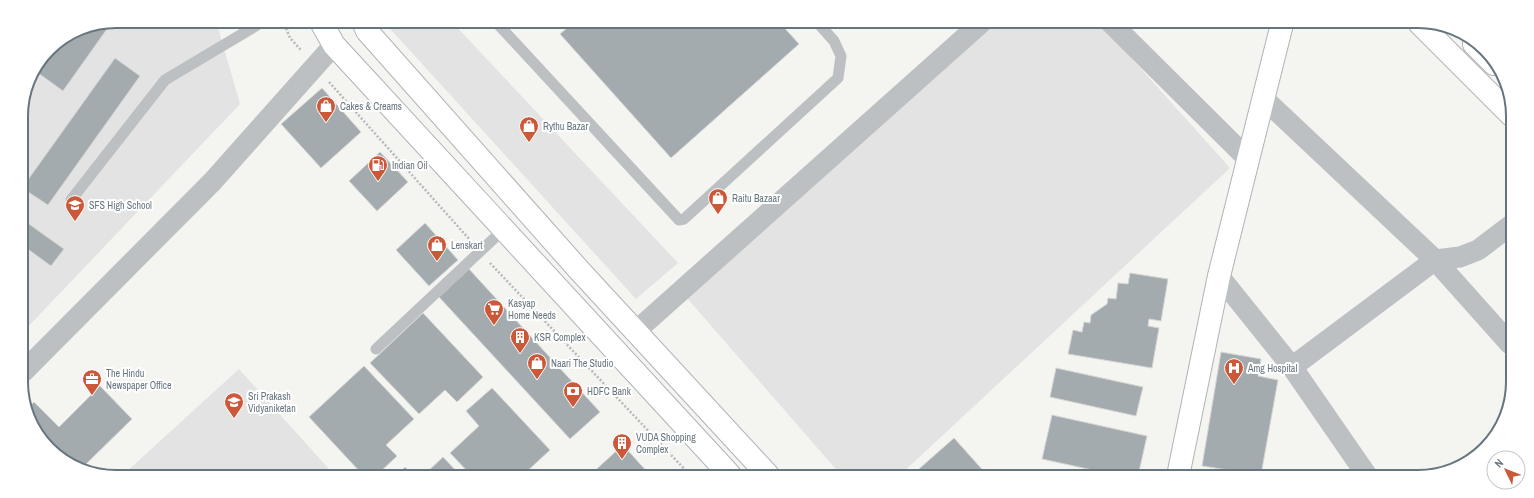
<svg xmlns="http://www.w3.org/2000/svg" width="1534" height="498" viewBox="0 0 1534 498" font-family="'Archivo Narrow',sans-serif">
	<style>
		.built { fill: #e2e3e2 }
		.building { fill: #a4abaf; stroke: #d6d6d4 }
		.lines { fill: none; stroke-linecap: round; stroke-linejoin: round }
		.secondary-casing { stroke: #afb4b7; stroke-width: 24 }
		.path { stroke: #b6b9bb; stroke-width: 2.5; stroke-dasharray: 2 2; stroke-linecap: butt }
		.lane { stroke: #bcc0c2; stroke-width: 11 }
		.street { stroke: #bcc0c2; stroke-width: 21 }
		.secondary { stroke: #fff; stroke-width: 22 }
		.labels { text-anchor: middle; stroke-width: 4; stroke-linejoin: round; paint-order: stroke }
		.poi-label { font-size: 10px; fill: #67757e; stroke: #fff; text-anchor: start }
		.rim { fill: none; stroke: #67757e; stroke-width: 2 }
	</style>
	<rect width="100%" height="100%" fill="#f4f4f1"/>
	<g class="built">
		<path d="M116,21H216L240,104L22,333L21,110L28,80L49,49L80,28Z"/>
		<path d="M384,22H452L678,263L636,299Z"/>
		<path d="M989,23H1100L1230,168L899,476L841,475L687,298Z"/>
		<path d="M239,369L329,469L323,474H124Z"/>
	</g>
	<g class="building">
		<path d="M112,22L63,91L38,73L60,41L80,28Z"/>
		<path d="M574,22L780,23L799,44L671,158L560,34Z"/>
		<path d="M115,58L140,76L48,205L22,188Z"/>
		<path d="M322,88L361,132L321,168L281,124Z"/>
		<path d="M380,152L408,182L377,211L349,181Z"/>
		<path d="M22,219L64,249L51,266L29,250L22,260Z"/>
		<path d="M425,223L458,260L429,286L396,250Z"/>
		<path d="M469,269L600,412L570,439L439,297Z"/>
		<path d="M1130,273L1168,279L1161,321L1149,319L1148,326L1159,328L1152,368L1068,354L1073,330L1082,332L1084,322L1090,323L1091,315L1107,304L1108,298L1116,299L1118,283L1128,284Z"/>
		<path d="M423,313L483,377L457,402L445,390L419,414L370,363Z"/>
		<path d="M1221,352L1261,359L1258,376L1278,380L1261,475L1202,466Z"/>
		<path d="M364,366L414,419L386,445L397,456L378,474H362L309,417Z"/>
		<path d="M1056,368L1143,387L1136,416L1050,397Z"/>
		<path d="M100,386L132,419L82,468L45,445L27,409L34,402L59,427Z"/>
		<path d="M492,388L550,450L523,475H471L450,453L479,426L466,411Z"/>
		<path d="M1052,415L1147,436L1138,476H1120L1042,459Z"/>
		<path d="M954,438L988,476H911Z"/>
		<path d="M623,445L650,475H590Z"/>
		<path d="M443,457L460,475L425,474Z"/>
		<path d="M405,467L412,474H398Z"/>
	</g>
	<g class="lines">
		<g class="secondary-casing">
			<g id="secondary">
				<path d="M321,22L334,45L730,475"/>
				<path d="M363,22L367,31L579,270L768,475"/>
				<path d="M1420,24L1511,115"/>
				<path d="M1474,44L1494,64"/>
				<path d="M1178,476L1219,276L1282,24"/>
			</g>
		</g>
		<g class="path">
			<path d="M283,21L290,38L301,50"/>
			<path d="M329,82L470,240"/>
			<path d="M490,263L690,475"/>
		</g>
		<g class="lane">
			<path d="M496,22L679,220L684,219L838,78L841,56L834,41L818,23"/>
			<path d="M71,200L165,80L264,21"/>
			<path d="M376,349L504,229"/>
		</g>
		<g class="street">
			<path d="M1111,23L1248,159"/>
			<path d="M1263,98L1435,260L1510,344"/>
			<path d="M1219,276L1292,367L1368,477"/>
			<path d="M636,331L981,23"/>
			<path d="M1292,367L1435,260L1460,257L1478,250L1511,225"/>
			<path d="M23,372L213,181L334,45"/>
		</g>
		<use href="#secondary" class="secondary"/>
	</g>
	<defs>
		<g id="shop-pin" transform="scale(1)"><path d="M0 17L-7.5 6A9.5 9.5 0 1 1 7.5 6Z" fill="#cc583a" stroke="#fff"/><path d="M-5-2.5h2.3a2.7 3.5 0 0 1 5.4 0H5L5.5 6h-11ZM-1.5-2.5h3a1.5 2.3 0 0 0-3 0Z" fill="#fff"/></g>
		<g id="fuel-pin" transform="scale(1)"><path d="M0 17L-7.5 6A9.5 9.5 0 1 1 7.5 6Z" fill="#cc583a" stroke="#fff"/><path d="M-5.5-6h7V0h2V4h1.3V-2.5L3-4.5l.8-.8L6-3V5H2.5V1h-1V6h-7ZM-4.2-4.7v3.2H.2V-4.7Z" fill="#fff"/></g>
		<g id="school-pin" transform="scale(1)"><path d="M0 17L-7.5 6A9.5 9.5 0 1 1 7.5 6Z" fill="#cc583a" stroke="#fff"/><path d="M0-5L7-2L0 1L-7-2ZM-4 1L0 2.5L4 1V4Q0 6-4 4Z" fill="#fff"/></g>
		<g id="supermarket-pin" transform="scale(1)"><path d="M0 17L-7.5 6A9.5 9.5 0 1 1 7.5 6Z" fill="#cc583a" stroke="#fff"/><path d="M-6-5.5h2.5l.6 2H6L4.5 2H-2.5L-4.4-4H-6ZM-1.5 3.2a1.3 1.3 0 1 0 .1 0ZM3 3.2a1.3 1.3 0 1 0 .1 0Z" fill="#fff"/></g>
		<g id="building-pin" transform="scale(1)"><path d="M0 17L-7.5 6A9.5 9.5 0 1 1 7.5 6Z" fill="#cc583a" stroke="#fff"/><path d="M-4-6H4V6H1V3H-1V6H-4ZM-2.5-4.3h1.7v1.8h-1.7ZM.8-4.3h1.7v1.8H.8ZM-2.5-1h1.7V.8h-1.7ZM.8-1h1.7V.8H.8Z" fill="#fff"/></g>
		<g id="hospital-pin" transform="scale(1)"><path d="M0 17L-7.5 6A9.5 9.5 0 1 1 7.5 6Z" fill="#cc583a" stroke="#fff"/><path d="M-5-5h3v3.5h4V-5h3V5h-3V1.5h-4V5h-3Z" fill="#fff"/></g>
		<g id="office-pin" transform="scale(1)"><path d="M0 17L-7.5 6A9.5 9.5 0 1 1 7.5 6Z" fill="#cc583a" stroke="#fff"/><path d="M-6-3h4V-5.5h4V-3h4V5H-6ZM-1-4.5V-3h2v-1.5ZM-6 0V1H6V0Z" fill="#fff"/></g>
		<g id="bank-pin" transform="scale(1)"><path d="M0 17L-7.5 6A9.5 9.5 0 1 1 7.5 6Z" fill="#cc583a" stroke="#fff"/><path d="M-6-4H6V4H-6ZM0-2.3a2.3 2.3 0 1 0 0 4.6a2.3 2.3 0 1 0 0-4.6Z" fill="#fff"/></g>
	</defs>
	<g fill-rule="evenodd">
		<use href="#shop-pin" x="326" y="106"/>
		<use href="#shop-pin" x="529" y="126"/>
		<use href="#fuel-pin" x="378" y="165"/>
		<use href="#shop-pin" x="718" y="198"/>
		<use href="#school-pin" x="75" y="205"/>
		<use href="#shop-pin" x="437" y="245"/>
		<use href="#supermarket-pin" x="494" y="309"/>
		<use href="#building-pin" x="520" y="337"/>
		<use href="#shop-pin" x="537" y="363"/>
		<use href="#hospital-pin" x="1234" y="368"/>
		<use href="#office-pin" x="92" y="379"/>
		<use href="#bank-pin" x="573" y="391"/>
		<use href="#school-pin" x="234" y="402"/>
		<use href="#building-pin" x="622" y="443"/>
	</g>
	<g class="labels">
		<g class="poi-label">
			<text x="340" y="110">Cakes &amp; Creams</text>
			<text x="543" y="130">Rythu Bazar</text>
			<text x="392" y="169">Indian Oil</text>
			<text x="732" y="202">Raitu Bazaar</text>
			<text x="89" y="209">SFS High School</text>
			<text x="451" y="249">Lenskart</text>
			<text x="508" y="307">Kasyap<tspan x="508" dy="12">Home Needs</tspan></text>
			<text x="534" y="341">KSR Complex</text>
			<text x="551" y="367">Naari The Studio</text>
			<text x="1248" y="372">Amg Hospital</text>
			<text x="106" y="377">The Hindu<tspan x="106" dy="12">Newspaper Office</tspan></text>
			<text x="587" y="395">HDFC Bank</text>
			<text x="248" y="400">Sri Prakash<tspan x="248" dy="12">Vidyaniketan</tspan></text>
			<text x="636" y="441">VUDA Shopping<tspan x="636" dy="12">Complex</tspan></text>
		</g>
	</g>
	<path d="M0 0H1534V498H0ZM116 28H1418A88 88 0 0 1 1506 116V382A88 88 0 0 1 1418 470H116A88 88 0 0 1 28 382V116A88 88 0 0 1 116 28Z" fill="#fff" fill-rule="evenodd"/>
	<path class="rim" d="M116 28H1418A88 88 0 0 1 1506 116V382A88 88 0 0 1 1418 470H116A88 88 0 0 1 28 382V116A88 88 0 0 1 116 28Z"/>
	<g transform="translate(1506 470) rotate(313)"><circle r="19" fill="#ffffff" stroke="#c2c8cb"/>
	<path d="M0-3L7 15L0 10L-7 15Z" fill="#cc583a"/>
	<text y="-6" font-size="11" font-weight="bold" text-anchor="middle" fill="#67757e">N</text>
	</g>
</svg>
